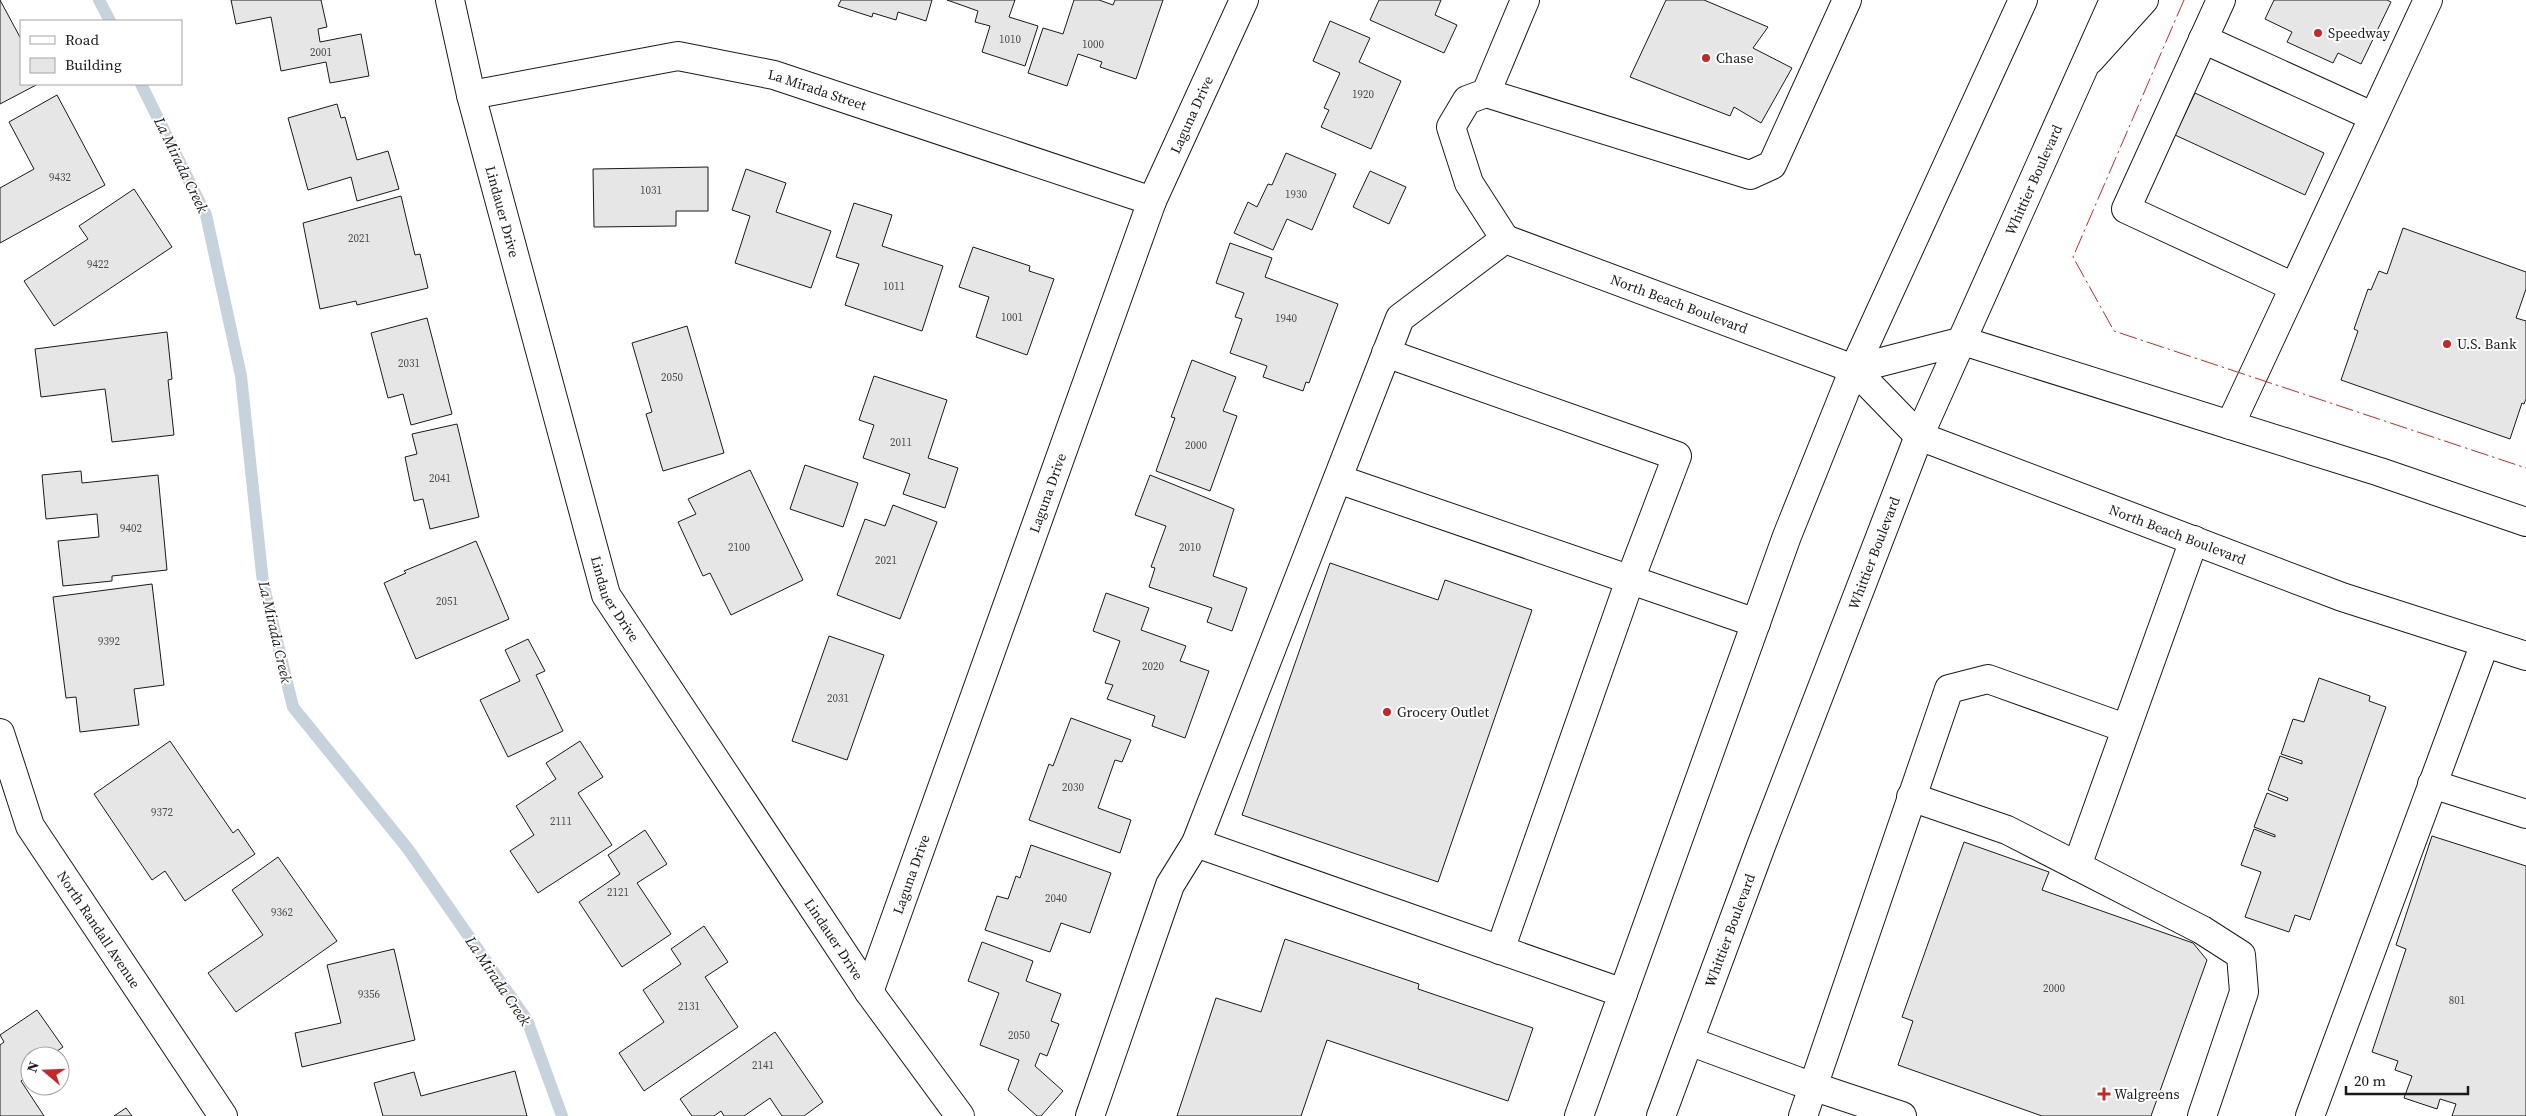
<svg xmlns="http://www.w3.org/2000/svg" width="2526" height="1116" viewBox="0 0 2526 1116" font-family="'Source Serif 4',serif">
	<style>
		.lines { fill: none; stroke-linecap: round; stroke-linejoin: round }
		.stream { stroke: #c6d2dc; stroke-width: 12 }
		.building { fill: #e6e6e6; stroke: #1a1a1a }
		.minor-casing { stroke: #1a1a1a; stroke-width: 30 }
		.major-casing { stroke: #1a1a1a; stroke-width: 30 }
		.minor { stroke: #fff; stroke-width: 28 }
		.major { stroke: #fff; stroke-width: 28 }
		.power { stroke: #c62828; stroke-width: 1; stroke-dasharray: 18 4 2.5 4; stroke-linecap: butt }
		.poi-dot { fill: #c62828; stroke: #fff; stroke-width: 2 }
		.labels { text-anchor: middle; stroke-width: 4; stroke-linejoin: round; paint-order: stroke }
		.number-label { font-size: 11px; fill: #4d4d4d }
		.poi-label { font-size: 14px; fill: #1a1a1a; stroke: #fff; text-anchor: start }
		.street-label { font-size: 14px; fill: #1a1a1a; stroke: #fff }
		.water-label { font-size: 15px; font-style: italic; fill: #1a1a1a; stroke: #fff }
	</style>
	<rect width="100%" height="100%" fill="#fff"/>
	<g class="lines">
		<g class="stream">
			<path d="M99,0L110,21"/>
			<path d="M141,84L206,215L241,376L263,583L293,707L408,849L527,1020L562,1116"/>
		</g>
	</g>
	<g class="building">
		<path d="M0,0L21,39V84H38L0,104Z"/>
		<path d="M231,0H321L327,27L318,29L320,42L361,34L369,76L330,83L326,62L281,71L271,17L236,24Z"/>
		<path d="M841,0H932L926,21L898,12L896,20L873,13L872,17L838,6Z"/>
		<path d="M947,0H1015L1009,17L1038,26L1025,66L982,52L990,26L975,22L978,11Z"/>
		<path d="M1074,0H1099L1113,5L1115,0H1163L1136,79L1100,67L1102,62L1078,54L1067,86L1028,73L1043,28L1063,34Z"/>
		<path d="M1379,0H1441L1435,15L1457,25L1444,53L1370,20Z"/>
		<path d="M1666,0H1704L1768,27L1753,48L1792,68L1761,123L1734,107L1730,116L1630,77Z"/>
		<path d="M2274,0H2387L2391,2L2361,64L2338,53L2333,63L2287,42L2292,32L2265,19Z"/>
		<path d="M1330,21L1370,38L1359,62L1401,81L1371,149L1321,127L1329,110L1324,108L1340,73L1313,61Z"/>
		<path d="M2195,93L2324,153L2305,195L2175,135Z"/>
		<path d="M57,95L105,185L0,243V188L34,169L9,122Z"/>
		<path d="M337,104L341,118L345,117L357,160L388,151L399,189L357,201L351,177L308,190L288,118Z"/>
		<path d="M1286,153L1336,174L1312,230L1287,219L1273,250L1234,233L1248,202L1257,207L1268,184L1272,185Z"/>
		<path d="M708,167V211H676V226L594,227L593,169Z"/>
		<path d="M746,169L786,183L776,212L831,231L811,288L735,263L750,216L732,210Z"/>
		<path d="M1370,171L1406,187L1389,224L1353,207Z"/>
		<path d="M134,189L172,247L54,326L24,281L88,239L79,226Z"/>
		<path d="M401,196L415,255L420,254L428,288L357,305L356,301L320,309L303,223Z"/>
		<path d="M854,203L892,215L882,246L943,266L922,331L845,305L859,264L836,257Z"/>
		<path d="M2403,228L2526,272V289L2516,318L2526,321V399L2524,404L2522,403L2510,439L2341,380L2358,331L2354,329L2368,289L2371,290L2379,271L2387,274Z"/>
		<path d="M1230,243L1272,258L1265,277L1338,304L1309,383L1306,382L1303,391L1263,377L1267,366L1230,353L1242,319L1235,317L1244,293L1216,283Z"/>
		<path d="M973,247L1030,266L1029,271L1054,279L1027,355L976,337L989,297L959,287Z"/>
		<path d="M427,318L452,414L411,425L403,394L388,398L371,333Z"/>
		<path d="M687,326L724,453L663,471L646,414L652,412L632,343Z"/>
		<path d="M167,332L172,379L168,380L174,435L112,442L105,389L41,397L35,349Z"/>
		<path d="M1192,360L1236,377L1223,411L1237,416L1210,491L1156,471L1175,418L1171,417Z"/>
		<path d="M874,376L947,400L928,458L958,468L945,508L903,494L910,474L863,458L874,425L859,420Z"/>
		<path d="M457,424L479,517L430,529L423,499L414,501L405,457L417,454L412,434Z"/>
		<path d="M805,465L858,483L843,527L790,509Z"/>
		<path d="M750,470L803,580L731,615L710,573L703,576L678,522L696,514L688,499Z"/>
		<path d="M81,471L82,483L158,475L167,570L112,576V581L63,586L58,541L99,537L97,514L46,519L42,475Z"/>
		<path d="M1150,475L1234,509L1213,576L1247,588L1232,631L1207,622L1212,608L1149,587L1155,568L1151,567L1166,526L1135,515Z"/>
		<path d="M893,505L937,522L900,619L837,595L865,519L885,526Z"/>
		<path d="M476,541L509,619L416,659L384,583L406,573L404,571Z"/>
		<path d="M1330,563L1438,600L1445,580L1532,610L1438,882L1242,815Z"/>
		<path d="M152,584L164,685L134,689L139,725L80,732L76,697L66,698L53,597Z"/>
		<path d="M1106,593L1149,608L1141,630L1186,646L1180,661L1209,671L1185,738L1152,726L1155,716L1107,699L1113,685L1105,683L1120,641L1093,631Z"/>
		<path d="M829,636L884,655L847,760L792,741Z"/>
		<path d="M528,639L545,671L536,675L563,731L508,757L480,700L520,681L505,650Z"/>
		<path d="M2319,678L2370,696L2369,701L2386,707L2310,920L2295,915L2289,932L2245,917L2261,872L2241,865L2254,829L2275,837V835L2254,827L2267,793L2287,801L2288,798L2268,790L2280,756L2302,764V761L2281,754L2293,719L2304,722Z"/>
		<path d="M1071,718L1131,740L1122,762L1115,760L1098,808L1131,820L1120,853L1029,820L1049,764L1053,766Z"/>
		<path d="M170,741L233,833L238,829L255,854L185,901L165,871L152,880L94,794Z"/>
		<path d="M580,741L603,777L578,793L612,845L538,893L510,851L534,835L516,806L556,779L546,763Z"/>
		<path d="M645,830L667,864L637,883L671,934L622,967L579,902L620,874L608,855Z"/>
		<path d="M2432,836L2526,866V1116H2452L2456,1104L2440,1099L2437,1109L2404,1098L2412,1076L2395,1070L2398,1061L2372,1052L2406,949L2396,945Z"/>
		<path d="M1964,842L2049,872L2042,890L2193,943L2207,960L2151,1116H2042L1898,1065L1913,1021L1902,1017Z"/>
		<path d="M1031,845L1111,873L1090,933L1061,923L1050,952L985,930L997,896L1008,899L1016,876L1020,878Z"/>
		<path d="M278,857L337,941L236,1012L208,973L263,935L232,890Z"/>
		<path d="M704,926L728,962L705,977L738,1027L644,1091L619,1053L664,1022L643,990L681,964L671,949Z"/>
		<path d="M1285,939L1419,984L1418,989L1533,1028L1508,1101L1327,1040L1301,1116H1177L1216,998L1261,1012Z"/>
		<path d="M982,942L1033,961L1026,981L1061,994L1051,1021L1059,1024L1047,1056L1040,1053L1035,1066L1063,1091L1041,1116H1037L1008,1090L1019,1060L980,1045L999,993L968,981Z"/>
		<path d="M394,949L415,1040L302,1067L295,1033L341,1023L327,965Z"/>
		<path d="M37,1010L63,1047L50,1056H30V1069L26,1072L29,1075L21,1081L44,1116H0V1045L4,1042L0,1035Z"/>
		<path d="M775,1032L823,1102L804,1116H782L770,1098L744,1116H724L721,1111L714,1116H692L680,1099Z"/>
		<path d="M515,1071L527,1116H383L374,1083L414,1072L421,1096Z"/>
		<path d="M126,1108L132,1116H114Z"/>
	</g>
	<g class="lines">
		<g class="minor-casing">
			<g id="minor">
				<path id="s1" d="M450,0L471,95L606,595L869,992L960,1116"/>
				<path d="M2221,0L2126,209L2294,287"/>
				<path d="M2203,39L2372,116"/>
				<path d="M2090,60L2144,0"/>
				<path d="M1486,93L1750,175L1772,165L1847,0"/>
				<path id="s2" d="M471,95L678,56L774,75L1152,201"/>
				<path d="M1505,239L1400,318L1196,843L1623,993"/>
				<path id="s3" d="M1505,239L1854,369"/>
				<path d="M1505,239L1469,183L1451,127L1467,100L1486,93L1525,0"/>
				<path d="M1386,353L1677,456L1630,580L1500,950"/>
				<path d="M2230,425L2428,0"/>
				<path d="M1338,479L1756,623"/>
				<path id="s4" d="M0,733L30,826L223,1116"/>
				<path d="M2432,784L2526,814"/>
				<path d="M1911,797L2007,830L2202,930L2241,955L2244,992L2202,1116"/>
				<path d="M2077,866L2194,540"/>
				<path id="s5" d="M869,992L1152,201L1244,0"/>
				<path d="M1689,1041L1797,1081L1902,1116"/>
				<path d="M1090,1116L1170,885L1196,843"/>
				<path d="M1803,1116L1949,689L1988,679L2125,728"/>
				<path d="M2310,1116L2485,643"/>
			</g>
		</g>
		<g class="major-casing">
			<g id="major">
				<path id="s6" d="M1854,369L1919,436L2342,597L2526,656"/>
				<path d="M1854,369L1963,341L2380,472L2526,522"/>
				<path d="M1579,1116L1787,536L1854,369L2023,0"/>
				<path id="s7" d="M1661,1116L1761,846L1919,436L2114,0"/>
			</g>
		</g>
		<use href="#minor" class="minor"/>
		<use href="#major" class="major"/>
		<path class="power" d="M2184,0L2073,257L2114,331L2526,468"/>
	</g>
	<g class="poi-dot">
		<circle cx="2318" cy="33" r="5"/>
		<circle cx="1706" cy="58" r="5"/>
		<circle cx="2447" cy="344" r="5"/>
		<circle cx="1387" cy="712" r="5"/>
		<path d="M2101.5 1086.5h5v5h5v5h-5v5h-5v-5h-5v-5h5z"/>
	</g>
	<g class="labels">
		<g class="number-label">
			<text x="1010" y="43">1010</text>
			<text x="1093" y="48">1000</text>
			<text x="321" y="56">2001</text>
			<text x="1363" y="98">1920</text>
			<text x="60" y="181">9432</text>
			<text x="651" y="194">1031</text>
			<text x="1296" y="198">1930</text>
			<text x="359" y="242">2021</text>
			<text x="98" y="268">9422</text>
			<text x="894" y="290">1011</text>
			<text x="1012" y="321">1001</text>
			<text x="1286" y="322">1940</text>
			<text x="409" y="367">2031</text>
			<text x="672" y="381">2050</text>
			<text x="901" y="446">2011</text>
			<text x="1196" y="449">2000</text>
			<text x="440" y="482">2041</text>
			<text x="131" y="532">9402</text>
			<text x="739" y="551">2100</text>
			<text x="1190" y="551">2010</text>
			<text x="886" y="564">2021</text>
			<text x="447" y="605">2051</text>
			<text x="109" y="645">9392</text>
			<text x="1153" y="670">2020</text>
			<text x="838" y="702">2031</text>
			<text x="1073" y="791">2030</text>
			<text x="162" y="816">9372</text>
			<text x="561" y="825">2111</text>
			<text x="618" y="896">2121</text>
			<text x="1056" y="902">2040</text>
			<text x="282" y="916">9362</text>
			<text x="2054" y="992">2000</text>
			<text x="369" y="998">9356</text>
			<text x="2457" y="1004">801</text>
			<text x="689" y="1010">2131</text>
			<text x="1019" y="1039">2050</text>
			<text x="763" y="1069">2141</text>
		</g>
		<g class="poi-label">
			<text x="2328" y="38">Speedway</text>
			<text x="1716" y="63">Chase</text>
			<text x="2457" y="349">U.S. Bank</text>
			<text x="1397" y="717">Grocery Outlet</text>
			<text x="2114" y="1099">Walgreens</text>
		</g>
		<g class="street-label">
			<text dy="5" stroke="none"><textPath href="#s2" startOffset="354">La Mirada Street</textPath></text>
			<text dy="5" stroke="none"><textPath href="#s5" startOffset="935">Laguna Drive</textPath></text>
			<text dy="5" stroke="none"><textPath href="#s7" startOffset="1008">Whittier Boulevard</textPath></text>
			<text dy="5" stroke="none"><textPath href="#s1" startOffset="218">Lindauer Drive</textPath></text>
			<text dy="5" stroke="none"><textPath href="#s3" startOffset="186">North Beach Boulevard</textPath></text>
			<text dy="5" stroke="none"><textPath href="#s5" startOffset="530">Laguna Drive</textPath></text>
			<text dy="5" stroke="none"><textPath href="#s6" startOffset="370">North Beach Boulevard</textPath></text>
			<text dy="5" stroke="none"><textPath href="#s7" startOffset="602">Whittier Boulevard</textPath></text>
			<text dy="5" stroke="none"><textPath href="#s1" startOffset="622">Lindauer Drive</textPath></text>
			<text dy="5" stroke="none"><textPath href="#s5" startOffset="125">Laguna Drive</textPath></text>
			<text dy="5" stroke="none"><textPath href="#s4" startOffset="222">North Randall Avenue</textPath></text>
			<text dy="5" stroke="none"><textPath href="#s7" startOffset="198">Whittier Boulevard</textPath></text>
			<text dy="5" stroke="none"><textPath href="#s1" startOffset="1028">Lindauer Drive</textPath></text>
		</g>
		<g class="water-label">
			<text transform="translate(181 165) rotate(64)" y="5">La Mirada Creek</text>
			<text transform="translate(275 632) rotate(77)" y="5">La Mirada Creek</text>
			<text transform="translate(498 981) rotate(56)" y="5">La Mirada Creek</text>
		</g>
	</g>
	<rect x="20" y="20" width="162" height="65" fill="#ffffff" stroke="#a3a3a3"/>
	<rect x="30" y="36" width="25" height="8" fill="#ffffff" stroke="#a3a3a3"/>
	<text x="65" y="45" font-size="15" fill="#1a1a1a">Road</text>
	<rect x="30" y="58" width="25" height="15" fill="#e6e6e6" stroke="#a3a3a3"/>
	<text x="65" y="70" font-size="15" fill="#1a1a1a">Building</text>
	<g transform="translate(45 1071) rotate(289)"><circle r="24" fill="#ffffff" stroke="#a3a3a3"/>
	<path d="M0-4L9 19L0 12L-9 19Z" fill="#c62828"/>
	<text y="-8" font-size="14" font-weight="bold" text-anchor="middle" fill="#1a1a1a">N</text>
	</g>
	<path d="M2346 1086v8h122v-8" fill="none" stroke="#1a1a1a" stroke-width="2.5"/>
	<text x="2354" y="1086" font-size="15" fill="#1a1a1a" stroke="#ffffff" stroke-width="4" paint-order="stroke">20 m</text>
</svg>
